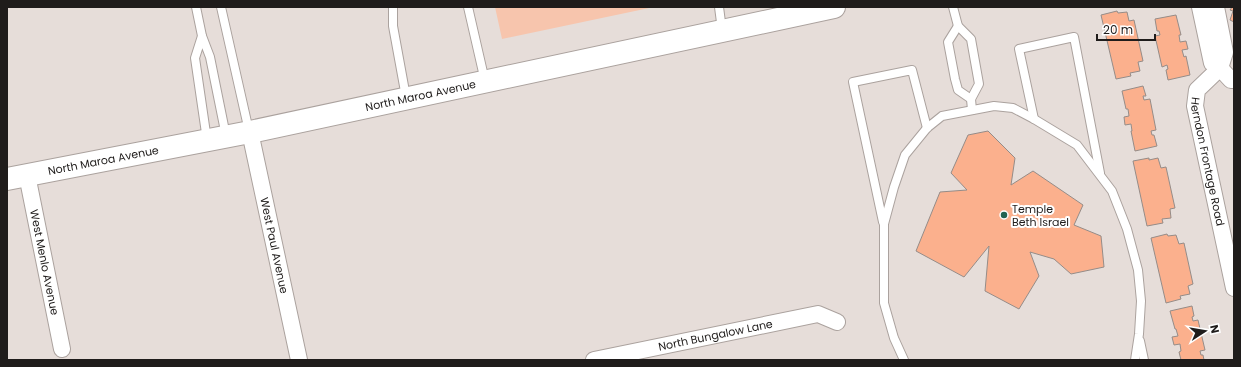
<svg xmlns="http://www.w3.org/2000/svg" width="1241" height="367" viewBox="0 0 1241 367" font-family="Poppins,sans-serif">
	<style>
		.green { fill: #f7c5ad }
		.building { fill: #fbb08d; stroke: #958c88 }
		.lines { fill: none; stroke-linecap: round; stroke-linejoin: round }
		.service-casing { stroke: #aba29e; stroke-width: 10 }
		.minor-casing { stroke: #aba29e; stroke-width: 18 }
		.secondary-casing { stroke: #aba29e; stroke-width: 24 }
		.service { stroke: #fff; stroke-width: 8 }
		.minor { stroke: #fff; stroke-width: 16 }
		.secondary { stroke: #fff; stroke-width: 22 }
		.poi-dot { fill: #226352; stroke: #fff; stroke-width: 1.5 }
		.labels { text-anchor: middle; stroke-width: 4; stroke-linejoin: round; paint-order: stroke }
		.street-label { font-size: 11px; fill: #1f1c1b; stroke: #fff }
		.poi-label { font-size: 11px; fill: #1f1c1b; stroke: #fff; text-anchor: start }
	</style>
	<rect width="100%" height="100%" fill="#e6ddd9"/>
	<path class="green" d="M495,7H654L502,39Z"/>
	<g class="building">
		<path d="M1232,7H1234V22L1230,20L1233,11L1230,10Z"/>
		<path d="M1117,11L1118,13L1127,12L1129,21L1134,20L1143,61L1138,62L1140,71L1130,73L1131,76L1116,79L1101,15Z"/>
		<path d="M1176,15L1181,35H1179L1180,42L1186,41L1188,49L1182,50L1184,57L1186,56L1190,75L1168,80L1166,70L1168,69L1167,65L1162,67L1155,36L1160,35L1159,31H1157L1155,19Z"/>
		<path d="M1143,86L1146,96H1143L1144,100L1150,99L1156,130L1151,131L1152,135H1154L1157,146L1135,151L1131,131H1132L1131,124L1125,125L1124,117L1129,116L1128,109H1126L1122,91Z"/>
		<path d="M988,131L1015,158L1011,185L1033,171L1083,205L1074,225L1101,236L1104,267L1071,274L1054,259L1030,252L1039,276L1019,309L985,291L989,246L964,277L916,251L940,192L967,190L951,173L968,135Z"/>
		<path d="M1149,158V160L1158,158L1161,168L1166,167L1175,208L1170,209L1171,218L1162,219L1163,223L1147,226L1133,161Z"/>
		<path d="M1167,234L1168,236L1176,235L1179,244L1184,243L1193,284L1188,286L1190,294L1180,296L1181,299L1166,303L1151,238Z"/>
		<path d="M1192,306L1194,316L1192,317L1193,321L1198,320L1205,350L1200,351L1201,355H1203L1204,360H1181L1179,352L1181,351L1180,344L1174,345L1172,337L1178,336L1176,329H1175L1170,311Z"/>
	</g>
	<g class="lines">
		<g class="service-casing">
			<g id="service">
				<path d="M196,7L202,36"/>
				<path d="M221,7L249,131"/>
				<path d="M393,7V26L406,97"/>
				<path d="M468,7L485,81"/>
				<path d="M719,7L722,30"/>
				<path d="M953,7L958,26L971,39L979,84L971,99L972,110"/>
				<path d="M958,26L948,42L955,79L958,90L971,99"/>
				<path d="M1034,119L1019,49L1074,37L1100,173"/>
				<path d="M207,140L195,58L202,36L210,57L226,136"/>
				<path d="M883,222L853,82L912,70L927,128"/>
				<path d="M1140,341L1144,360"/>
				<path d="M904,360L894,338L884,303V224L894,187L905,155L927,128L942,116L994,106L1013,108L1034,119L1077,145L1112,191L1127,229L1138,270L1141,301L1139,334L1135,360"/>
			</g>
		</g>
		<g class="minor-casing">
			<g id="minor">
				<path d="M1200,7L1212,63L1220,68L1225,52L1216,7"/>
				<path id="s1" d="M1234,80H1231L1220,68L1197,90L1195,106L1234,288"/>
				<path id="s2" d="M250,132L299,360"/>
				<path id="s3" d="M27,175L62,349"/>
				<path id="s4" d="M594,360L818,314L837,322"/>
			</g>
		</g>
		<g class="secondary-casing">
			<g id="secondary">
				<path id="s5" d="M7,179L250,132L834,7"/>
			</g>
		</g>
		<use href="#service" class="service"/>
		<use href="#minor" class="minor"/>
		<use href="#secondary" class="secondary"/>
	</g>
	<circle class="poi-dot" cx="1004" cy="215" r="4"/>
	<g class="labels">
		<g class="street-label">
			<text dy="4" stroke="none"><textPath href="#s5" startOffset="422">North Maroa Avenue</textPath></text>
			<text dy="4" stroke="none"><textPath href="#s5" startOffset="98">North Maroa Avenue</textPath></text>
			<text dy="4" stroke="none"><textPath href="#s1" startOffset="124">Herndon Frontage Road</textPath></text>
			<text dy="4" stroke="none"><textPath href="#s2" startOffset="116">West Paul Avenue</textPath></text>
			<text dy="4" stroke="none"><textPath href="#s3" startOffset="89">West Menlo Avenue</textPath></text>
			<text dy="4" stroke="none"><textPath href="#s4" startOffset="124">North Bungalow Lane</textPath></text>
		</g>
		<g class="poi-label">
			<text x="1012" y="213">Temple<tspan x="1012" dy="13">Beth Israel</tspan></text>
		</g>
	</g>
	<rect width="1241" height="367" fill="none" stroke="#1f1c1b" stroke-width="16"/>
	<g transform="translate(1205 331) rotate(78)" stroke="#ffffff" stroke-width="3" paint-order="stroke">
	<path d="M0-3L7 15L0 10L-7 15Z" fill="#1f1c1b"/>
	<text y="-6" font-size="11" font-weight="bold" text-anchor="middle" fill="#1f1c1b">N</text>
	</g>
	<path d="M1097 34v6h58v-6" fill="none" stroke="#1f1c1b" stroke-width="2"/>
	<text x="1103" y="34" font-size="12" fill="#1f1c1b" stroke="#ffffff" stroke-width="3" paint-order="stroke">20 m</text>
</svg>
